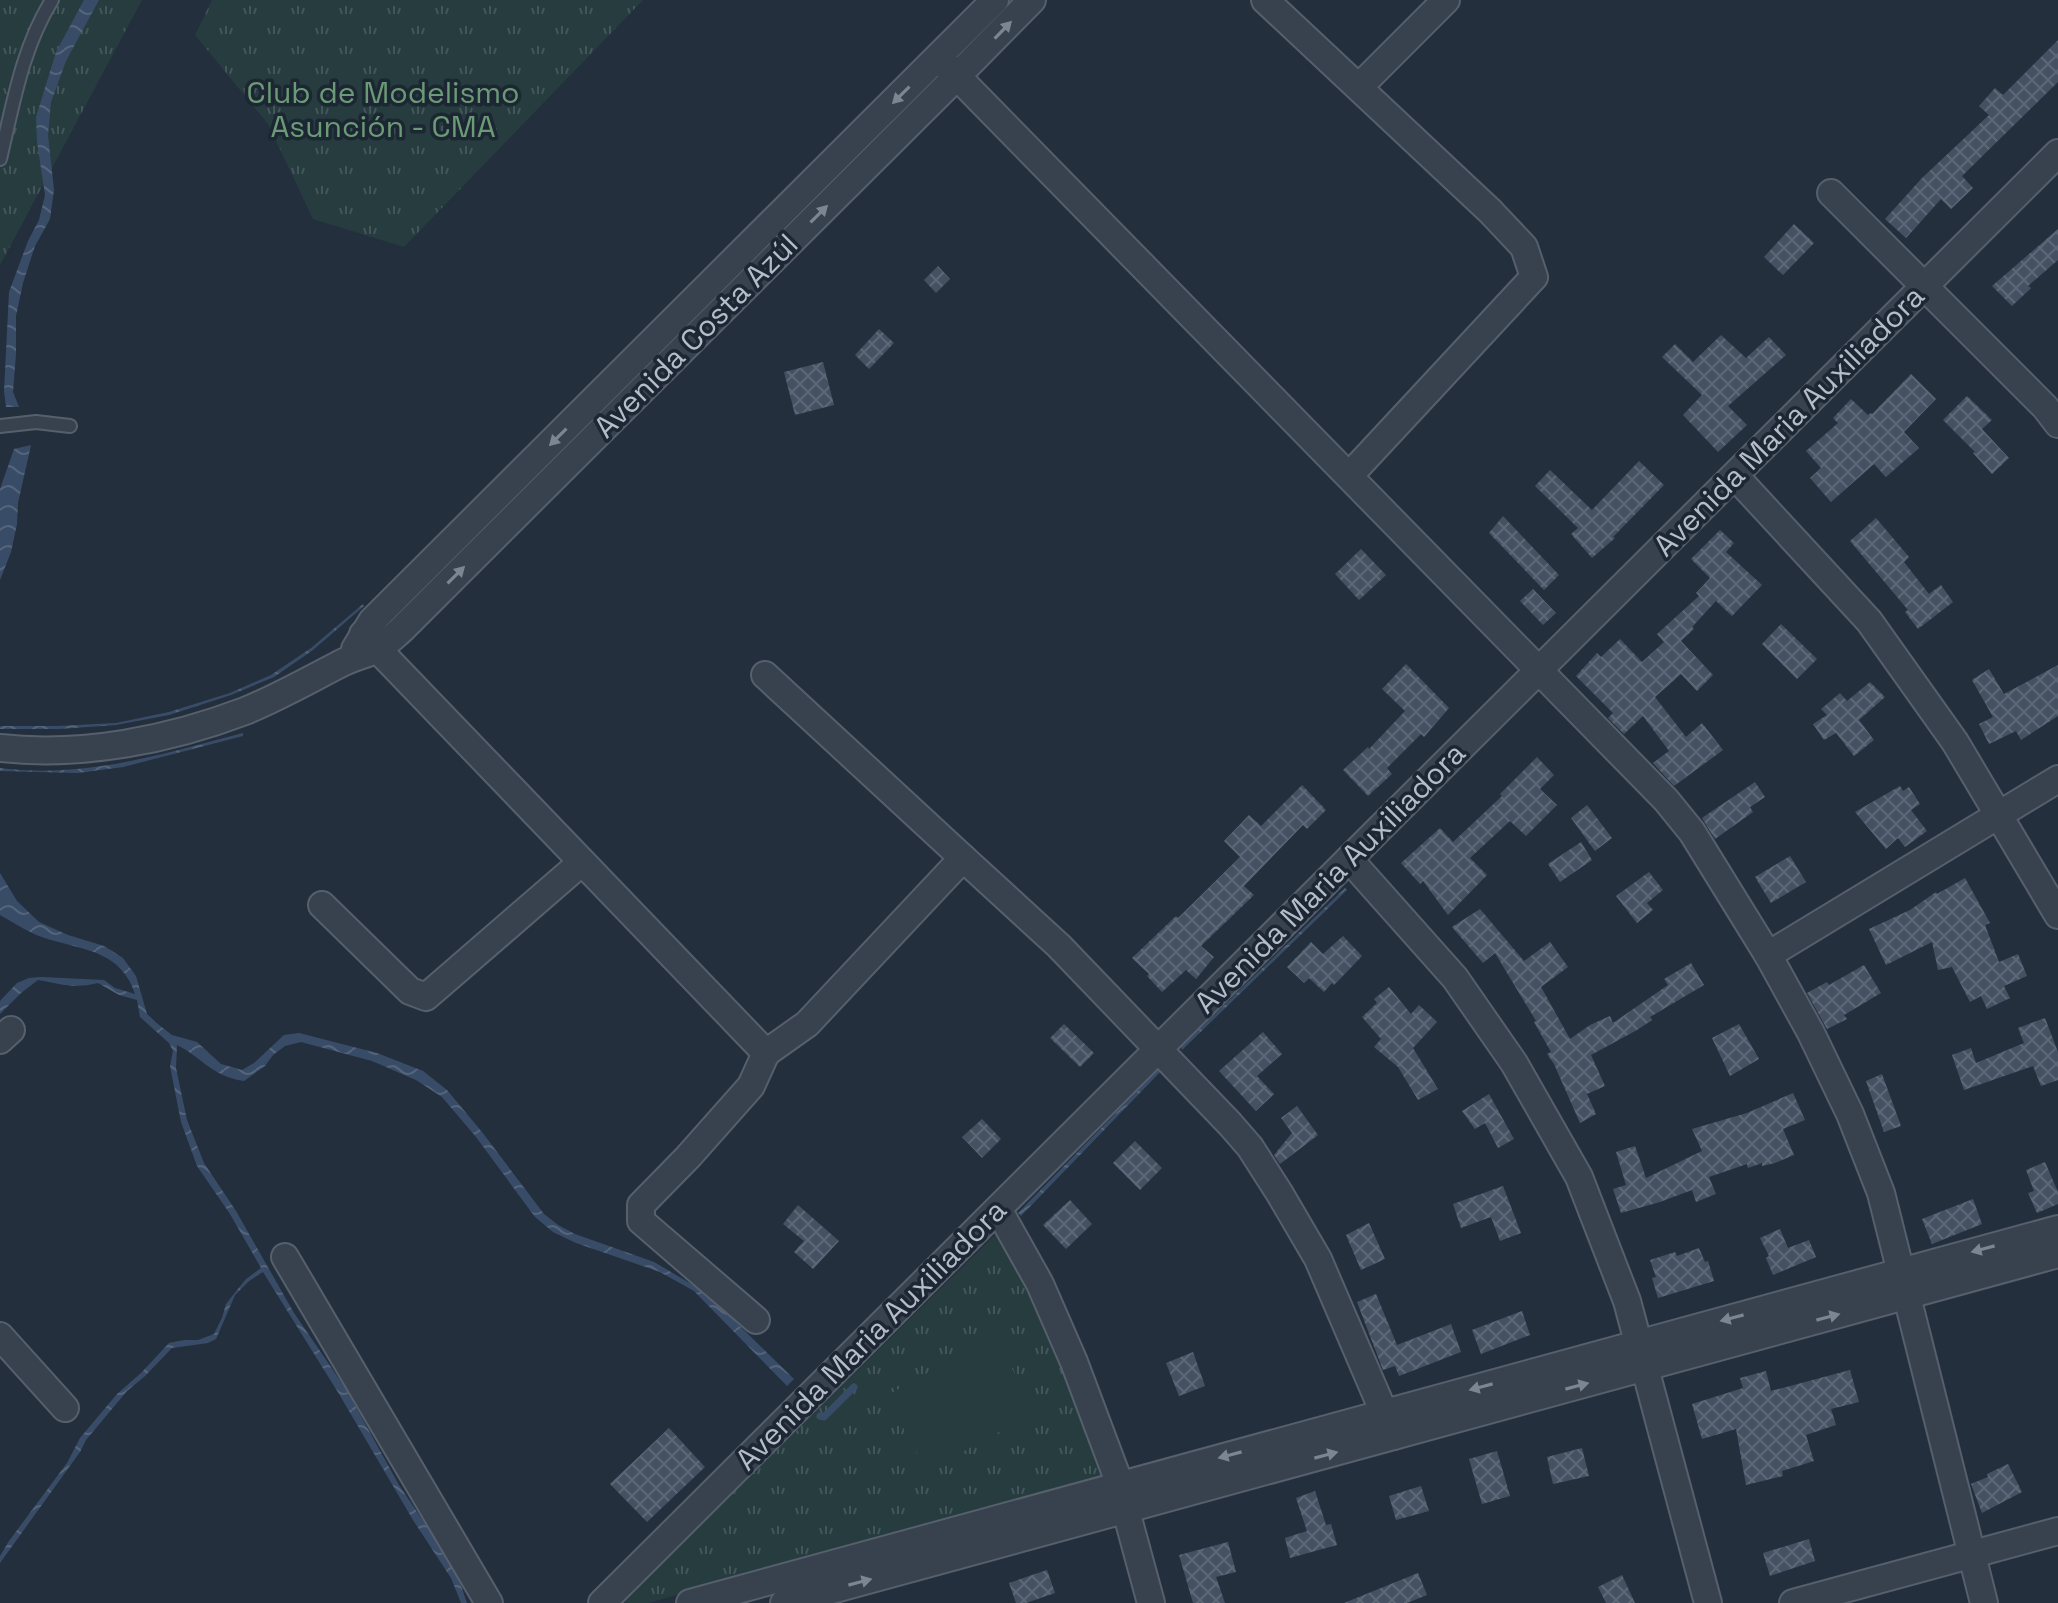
<svg xmlns="http://www.w3.org/2000/svg" width="2058" height="1603" viewBox="0 0 2058 1603" font-family="'Space Grotesk',sans-serif">
	<style>
		.grass { fill: url(#grass-tufts) }
		.pitch { fill: #263c3f }
		.water { fill: url(#water-waves) }
		.lines { fill: none; stroke-linecap: round; stroke-linejoin: round }
		.stream { stroke: #394c67; stroke-width: 7 }
		.building { fill: url(#building-cross-hatch) }
		.lane-casing { stroke: #565f6c; stroke-width: 16 }
		.street-casing { stroke: #565f6c; stroke-width: 30 }
		.lane { stroke: #38414e; stroke-width: 12 }
		.street { stroke: #38414e; stroke-width: 26 }
		.oneway { fill: #7c8592 }
		.labels { text-anchor: middle; stroke-width: 7; stroke-linejoin: round; paint-order: stroke }
		.park-label { font-size: 30px; fill: #6b9a76; stroke: #1d2633 }
		.street-label { font-size: 30px; fill: #b4bcc9; stroke: #1d2633 }
	</style>
	<defs>
		<pattern id="grass-tufts" width="24" height="20" patternUnits="userSpaceOnUse" patternTransform="scale(2)"><rect width="24" height="20" fill="#263c3f"/><path d="M3 7l-1-3M5 7V3M7 7l1-3M15 17l-1-3M17 17v-4M19 17l1-3" fill="none" stroke="#435659"/></pattern>
		<pattern id="water-waves" width="16" height="10" patternUnits="userSpaceOnUse" patternTransform="scale(2)"><rect width="16" height="10" fill="#394c67"/><path d="M0 5q4-4 8 0t8 0" fill="none" stroke="#53647b"/></pattern>
		<pattern id="building-cross-hatch" width="8" height="8" patternUnits="userSpaceOnUse" patternTransform="scale(2)"><rect width="8" height="8" fill="#455162"/><path d="M0 0l8 8M0 8l8-8" fill="none" stroke="#5d6877"/></pattern>
	</defs>
	<rect width="100%" height="100%" fill="#242f3e"/>
	<g class="grass">
		<path d="M0,0H142L0,265Z"/>
		<path d="M212,0H643L404,247L313,219L268,124L195,35Z"/>
		<path d="M996,1236L1001,1240C1042,1315 1072,1391 1102,1471L1099,1478L648,1603H625L628,1597L993,1237Z"/>
	</g>
	<path class="pitch" d="M994,1336L1036,1412L927,1471L886,1396Z"/>
	<g class="water">
		<path d="M84,0H99L66,61L51,102L48,135L54,190L50,219L35,246L23,283L16,316V354L13,392L19,407H6L4,391L9,292L28,241L39,220L45,195L37,142L36,117L56,52Z"/>
		<path d="M31,445L18,503L17,524L11,552L0,580V489L14,449Z"/>
		<path d="M363,604L364,606L313,650L274,677L231,695L169,715L116,725L59,729H0V726H58L116,723L169,712L230,693L271,675L311,648Z"/>
		<path d="M243,733V736L123,767L78,773L0,771V768C85,779 162,754 243,733Z"/>
		<path d="M0,873L17,901L39,922L68,935L104,946L123,958L136,976L147,1014L159,1025L172,1035L197,1042L221,1064L242,1070L254,1063L284,1035L299,1033L377,1053L423,1071L447,1090L482,1132L544,1214L558,1225L575,1234L654,1262L705,1292L794,1379L787,1386L694,1291L660,1272L576,1243L553,1232L535,1217L476,1137L442,1097L416,1080L372,1061L301,1042L285,1046L273,1055L265,1066L244,1081C211,1076 203,1058 177,1045L176,1068L187,1120L204,1163L236,1211L294,1313L346,1389L399,1485L446,1555L457,1574L467,1603H461L451,1578L413,1520L339,1394L263,1272L249,1281L235,1295L216,1339L208,1343L172,1348L145,1376L127,1391L86,1440L80,1452L0,1563V1556L9,1541L67,1463L80,1438L117,1394L141,1373L169,1343L184,1340H198L214,1334L222,1318L226,1304L233,1295L246,1279L261,1268L230,1214L197,1166L181,1122L170,1066L173,1051L169,1043L140,1017L137,1000L119,995L98,983C73,989 62,984 38,980L21,993L0,1014V1001L17,983L29,978L41,977L104,980L115,988L135,994C122,953 87,950 51,940C32,935 16,924 0,915Z"/>
		<path d="M1345,888L1347,890L1182,1050L1181,1047Z"/>
		<path d="M1162,1066L1164,1068L1021,1216L1018,1213Z"/>
	</g>
	<g class="lines">
		<path class="stream" d="M820,1416L824,1417L854,1387"/>
	</g>
	<g class="building">
		<path d="M2058,40V82L1962,176L1973,188L1951,209L1941,199L1906,238L1885,219L1922,178L1989,115L1979,106L1995,88L2003,95Z"/>
		<path d="M1794,224L1814,243L1783,275L1764,257Z"/>
		<path d="M2058,229V260L2028,286L2031,288L2012,306L1992,286Z"/>
		<path d="M938,266L950,279L936,293L924,280Z"/>
		<path d="M879,329L894,343L869,369L855,355Z"/>
		<path d="M1721,335L1746,358L1769,337L1786,355L1728,406L1747,425L1718,452L1683,415L1702,395L1662,357L1675,344L1693,362Z"/>
		<path d="M823,362L834,405L795,415L784,372Z"/>
		<path d="M1911,374L1936,399L1904,432L1919,448L1886,477L1874,464L1831,502L1810,478L1821,468L1806,451L1838,423L1833,418L1851,399L1868,415L1871,413L1872,414Z"/>
		<path d="M1967,396L1992,420L1982,429L2009,458L1992,474L1973,453L1975,452L1943,420Z"/>
		<path d="M1639,461L1664,485L1613,537L1615,538L1592,558L1571,534L1578,528L1535,486L1550,470L1592,510Z"/>
		<path d="M1503,516L1559,575L1544,590L1489,533Z"/>
		<path d="M1876,518L1909,557L1904,562L1929,594L1941,585L1953,602L1918,629L1905,612L1908,610L1850,541Z"/>
		<path d="M1720,530L1734,543L1726,552L1762,585L1732,616L1716,601L1692,627L1694,629L1681,641L1713,675L1697,691L1681,674L1655,697L1686,737L1702,723L1723,750L1674,786L1653,763L1669,751L1643,716L1624,734L1608,718L1613,713L1576,676L1597,653L1601,657L1620,639L1642,662L1664,642L1657,634L1699,596L1696,593L1710,578L1691,559Z"/>
		<path d="M1361,549L1386,575L1359,600L1335,574Z"/>
		<path d="M1533,589L1556,613L1543,625L1520,601Z"/>
		<path d="M1781,624L1817,659L1797,679L1762,644Z"/>
		<path d="M1406,664L1449,708L1424,737L1421,734L1387,768L1392,774L1368,796L1343,770L1368,747L1369,749L1405,711L1382,689Z"/>
		<path d="M2058,665V716L2021,740L2016,731L1989,744L1979,724L1993,717L1972,680L1989,669L2004,694Z"/>
		<path d="M1870,682L1885,697L1859,720L1874,740L1854,756L1836,733L1824,740L1813,724L1827,715L1821,709L1840,693L1847,701Z"/>
		<path d="M1537,757L1554,775L1540,789L1557,805L1526,836L1510,821L1470,858L1487,875L1448,915L1423,881L1420,884L1401,863L1440,828L1453,842L1502,796L1500,794Z"/>
		<path d="M1755,782L1765,797L1750,807L1753,812L1715,839L1702,818Z"/>
		<path d="M1302,785L1326,810L1307,829L1303,825L1244,886L1254,895L1201,946L1214,957L1196,979L1186,970L1162,992L1147,976L1149,974L1132,958L1176,916L1178,918L1240,857L1224,841L1249,815L1261,826Z"/>
		<path d="M1900,786L1903,791L1909,787L1920,804L1911,810L1927,831L1905,847L1898,838L1886,849L1855,812Z"/>
		<path d="M1587,805L1612,838L1595,851L1571,818Z"/>
		<path d="M1581,842L1592,860L1560,882L1548,864Z"/>
		<path d="M1790,856L1806,882L1771,903L1755,877Z"/>
		<path d="M1649,872L1663,890L1647,903L1653,910L1637,923L1616,896Z"/>
		<path d="M1965,878L1990,923L1985,925L1999,962L2018,954L2027,976L2004,986L2010,998L1987,1009L1981,996L1970,1002L1952,967L1938,970L1932,942L1886,965L1869,929L1910,910L1936,892L1937,894Z"/>
		<path d="M1480,909L1524,961L1550,942L1568,967L1541,987L1570,1039L1590,1025L1610,1016L1613,1023L1668,985L1664,979L1691,963L1704,985L1650,1017L1652,1020L1637,1030L1591,1055L1605,1086L1587,1094L1596,1114L1580,1123L1554,1064L1547,1054L1551,1052L1534,1022L1536,1021L1495,953L1483,963L1452,927Z"/>
		<path d="M1343,936L1362,956L1334,985L1332,983L1324,992L1309,978L1304,983L1287,967L1311,942L1323,954Z"/>
		<path d="M1864,965L1881,993L1844,1015L1847,1019L1827,1029L1807,993L1827,982L1829,985Z"/>
		<path d="M1389,987L1411,1014L1419,1005L1437,1022L1413,1048L1438,1089L1418,1100L1398,1067L1374,1047L1381,1039L1362,1017L1377,1003L1374,999Z"/>
		<path d="M2045,1018L2058,1052V1080L2041,1086L2033,1066L1964,1090L1952,1055L1971,1048L1976,1063L2024,1043L2018,1028Z"/>
		<path d="M1064,1024L1094,1053L1080,1067L1050,1038Z"/>
		<path d="M1739,1024L1759,1059L1730,1076L1712,1038Z"/>
		<path d="M1263,1032L1282,1054L1257,1076L1274,1094L1256,1111L1219,1071Z"/>
		<path d="M1882,1074L1901,1126L1884,1132L1866,1081Z"/>
		<path d="M1793,1093L1805,1120L1783,1129L1794,1155L1775,1163L1762,1166V1163L1748,1168L1747,1164L1709,1177L1716,1194L1696,1202L1692,1190L1660,1202L1621,1213L1613,1189L1626,1185L1616,1152L1635,1146L1646,1178L1702,1151L1692,1129L1747,1113Z"/>
		<path d="M1489,1094L1514,1139L1498,1148L1485,1123L1475,1129L1462,1111Z"/>
		<path d="M1297,1106L1318,1135L1280,1164L1274,1155L1292,1133L1281,1118Z"/>
		<path d="M982,1119L1001,1139L982,1158L962,1137Z"/>
		<path d="M1135,1141L1162,1168L1140,1190L1113,1163Z"/>
		<path d="M2045,1162L2058,1192V1204L2037,1213L2028,1193L2034,1191L2026,1170Z"/>
		<path d="M1503,1186L1521,1233L1500,1241L1491,1217L1461,1228L1453,1204Z"/>
		<path d="M1973,1199L1982,1224L1932,1244L1922,1219Z"/>
		<path d="M1070,1200L1092,1224L1066,1249L1043,1225Z"/>
		<path d="M798,1205L839,1241L813,1269L794,1252L804,1241L783,1224Z"/>
		<path d="M1369,1223L1385,1259L1361,1270L1346,1235Z"/>
		<path d="M1780,1229L1788,1248L1809,1240L1816,1257L1773,1275L1766,1258L1769,1256L1760,1238Z"/>
		<path d="M1699,1248L1705,1262L1708,1261L1714,1281L1658,1298L1652,1278L1656,1277L1650,1260L1675,1252L1677,1256Z"/>
		<path d="M1376,1294L1397,1345L1451,1324L1461,1352L1399,1376L1395,1366L1383,1370L1357,1302Z"/>
		<path d="M1522,1311L1530,1335L1481,1354L1472,1330Z"/>
		<path d="M1193,1352L1205,1386L1179,1396L1166,1363Z"/>
		<path d="M1850,1370L1859,1402L1831,1409L1836,1425L1806,1435L1814,1461L1782,1471L1783,1476L1746,1485L1736,1429L1702,1439L1692,1404L1743,1388L1740,1378L1766,1371L1771,1391Z"/>
		<path d="M669,1428L705,1467L647,1522L610,1484Z"/>
		<path d="M1582,1448L1589,1476L1553,1484L1547,1457Z"/>
		<path d="M1497,1451L1510,1496L1482,1504L1469,1459Z"/>
		<path d="M2008,1464L2022,1492L1982,1513L1971,1484L1988,1477L1987,1474Z"/>
		<path d="M1421,1486L1429,1511L1396,1520L1389,1496Z"/>
		<path d="M1315,1491L1326,1525L1331,1524L1337,1545L1290,1558L1285,1538L1307,1531L1296,1498Z"/>
		<path d="M1809,1539L1815,1561L1770,1576L1763,1553Z"/>
		<path d="M1228,1542L1236,1572L1216,1577L1225,1603H1193L1179,1555Z"/>
		<path d="M1047,1570L1055,1593L1026,1603H1016L1009,1583Z"/>
		<path d="M1418,1573L1427,1595L1407,1603H1344Z"/>
		<path d="M1622,1575L1635,1603H1606L1598,1587Z"/>
	</g>
	<g class="lines">
		<g class="lane-casing">
			<g id="lane">
				<path d="M0,159C13,105 22,48 52,0"/>
				<path d="M0,426L36,422L70,426"/>
			</g>
		</g>
		<g class="street-casing">
			<g id="street">
				<path d="M1265,0L1490,211L1524,247L1534,277L1349,476"/>
				<path d="M939,58L1666,800L1692,832L1768,955L1811,1033L1850,1114L1881,1193L1984,1603"/>
				<path d="M1359,87L1446,0"/>
				<path d="M1831,193L2045,407L2058,424"/>
				<path d="M1735,476L1869,621L1955,742L2058,915"/>
				<path d="M363,634L766,1053L807,1024L963,858L1059,946L1230,1124L1250,1147L1280,1194L1318,1259L1394,1436"/>
				<path d="M355,649L372,621L995,0"/>
				<path d="M765,675L963,858"/>
				<path d="M0,748C82,757 169,740 245,711C277,698 307,681 338,665C350,658 365,655 377,649C386,644 394,636 401,630L957,76L1032,0"/>
				<path d="M1349,859L1455,978L1514,1063L1579,1177L1627,1301L1708,1603"/>
				<path d="M322,905L410,991L426,997L582,862"/>
				<path d="M1768,955L2058,779"/>
				<path d="M0,1040L11,1030"/>
				<path d="M998,1209L1040,1284L1074,1362L1116,1474L1151,1603"/>
				<path d="M285,1257L489,1603"/>
				<path d="M756,1320L641,1221V1205L688,1157L751,1086L766,1053"/>
				<path d="M0,1336L65,1408"/>
				<path d="M602,1603L2058,153"/>
				<path d="M690,1603L2058,1229"/>
				<path d="M784,1603L2058,1254"/>
				<path d="M1793,1603L2058,1531"/>
			</g>
		</g>
		<use href="#lane" class="lane"/>
		<use href="#street" class="street"/>
	</g>
	<defs><path id="oneway-solid" d="M-6-.8H1V-3.2L6.5 0L1 3.2V.8H-6Z" transform="scale(2)"/></defs>
	<g class="oneway">
		<use href="#oneway-solid" transform="translate(1003 30) rotate(-46)"/>
		<use href="#oneway-solid" transform="translate(901 95) rotate(135)"/>
		<use href="#oneway-solid" transform="translate(819 214) rotate(-45)"/>
		<use href="#oneway-solid" transform="translate(558 437) rotate(135)"/>
		<use href="#oneway-solid" transform="translate(456 575) rotate(-45)"/>
		<use href="#oneway-solid" transform="translate(1983 1249) rotate(165)"/>
		<use href="#oneway-solid" transform="translate(1828 1317) rotate(-15)"/>
		<use href="#oneway-solid" transform="translate(1732 1318) rotate(165)"/>
		<use href="#oneway-solid" transform="translate(1577 1386) rotate(-15)"/>
		<use href="#oneway-solid" transform="translate(1481 1387) rotate(165)"/>
		<use href="#oneway-solid" transform="translate(1230 1455) rotate(165)"/>
		<use href="#oneway-solid" transform="translate(1326 1455) rotate(-15)"/>
		<use href="#oneway-solid" transform="translate(860 1582) rotate(-15)"/>
	</g>
	<g class="labels">
		<g class="park-label">
			<text x="383" y="103">Club de Modelismo<tspan x="383" dy="34">Asunción - CMA</tspan></text>
		</g>
		<g class="street-label">
			<text transform="translate(696 336) rotate(-45)" y="10">Avenida Costa Azúl</text>
			<text transform="translate(1789 421) rotate(-45)" y="10">Avenida Maria Auxiliadora</text>
			<text transform="translate(1330 878) rotate(-45)" y="10">Avenida Maria Auxiliadora</text>
			<text transform="translate(871 1335) rotate(-45)" y="10">Avenida Maria Auxiliadora</text>
		</g>
	</g>
</svg>
